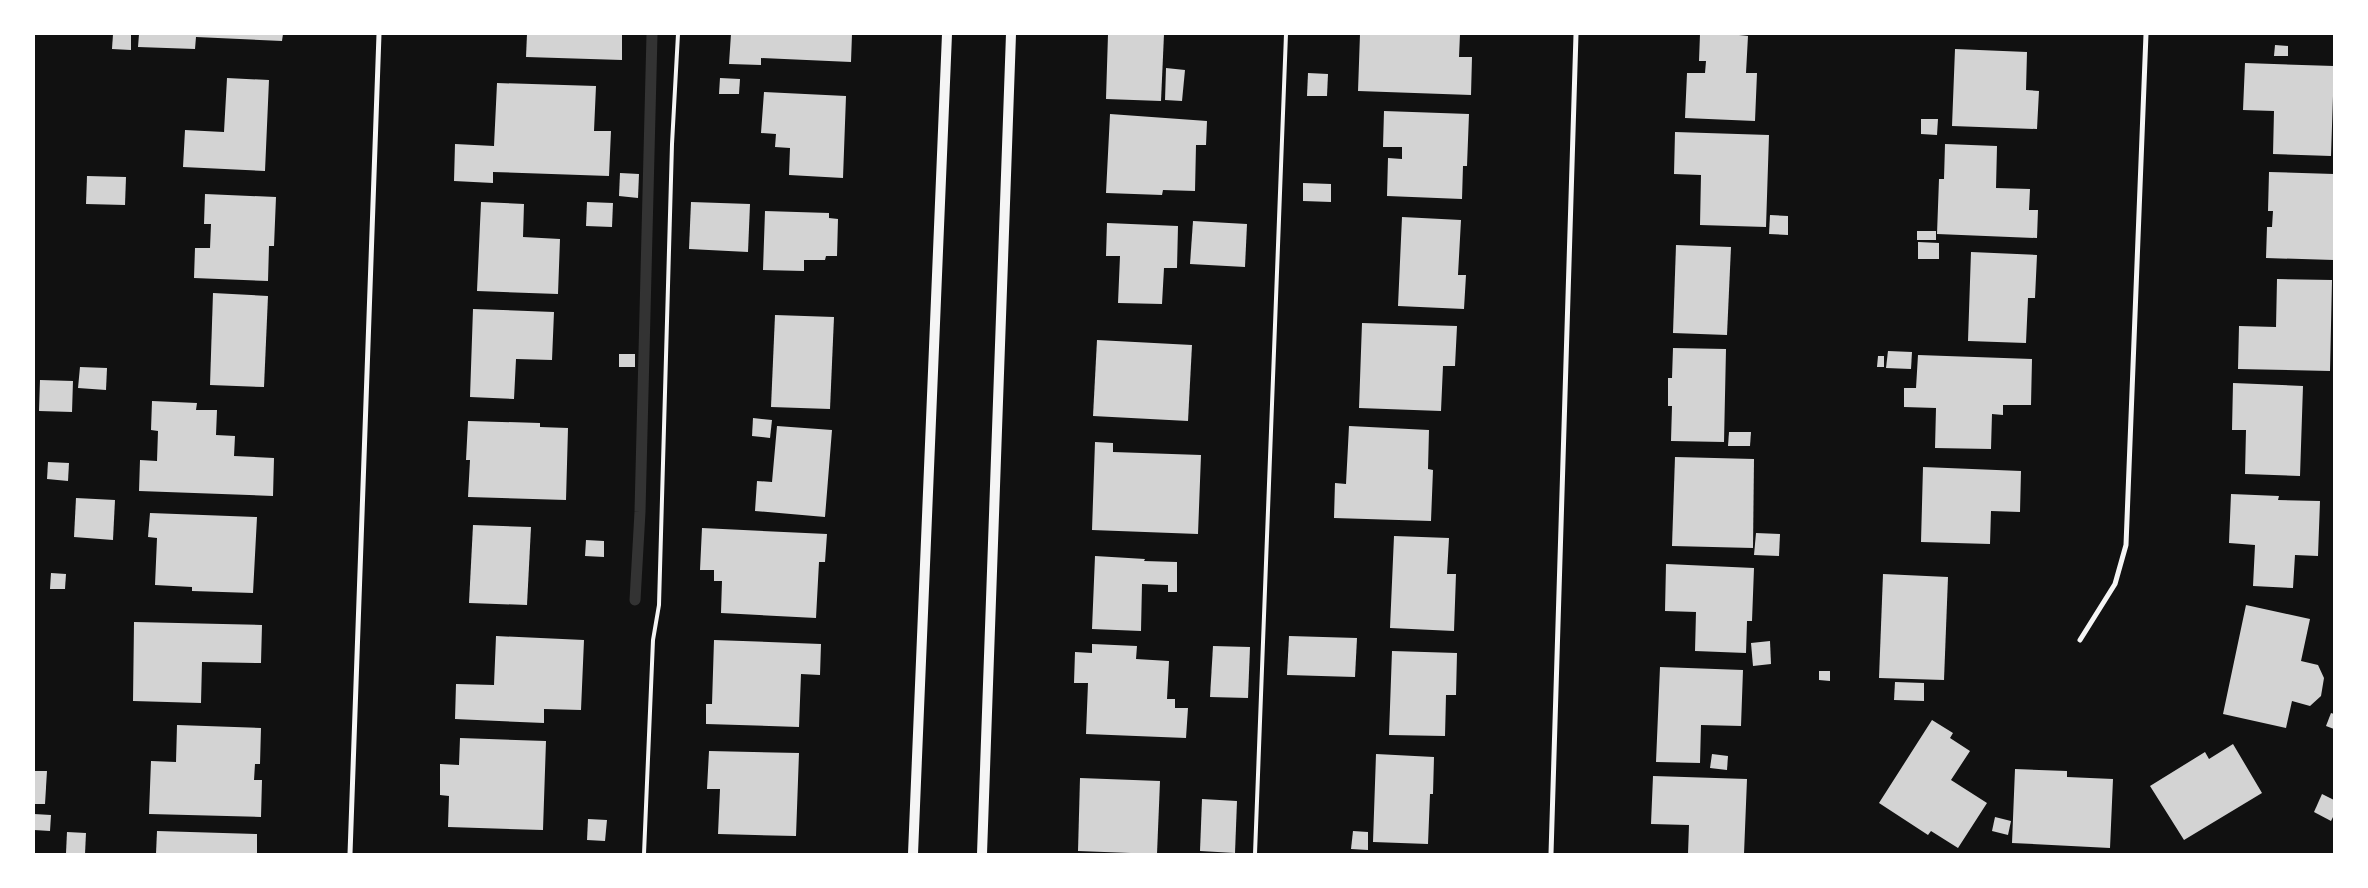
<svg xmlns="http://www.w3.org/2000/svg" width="2368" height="888" viewBox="0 0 2368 888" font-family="'DM Sans',sans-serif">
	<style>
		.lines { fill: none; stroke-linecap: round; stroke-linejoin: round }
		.stream { stroke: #333; stroke-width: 11 }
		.building { fill: #d3d3d3 }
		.service { stroke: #f5f5f5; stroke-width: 4 }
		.minor { stroke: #f5f5f5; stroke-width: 5 }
		.secondary { stroke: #f5f5f5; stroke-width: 10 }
	</style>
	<rect width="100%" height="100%" fill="#111"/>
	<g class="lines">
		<path class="stream" d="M635,600L640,512L652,34"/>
	</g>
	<g class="building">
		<path d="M113,34H131V50L112,49Z"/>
		<path d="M139,34H283L282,41L196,37L195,49L138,47Z"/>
		<path d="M527,34H622V60L526,57Z"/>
		<path d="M731,34H852L851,62L761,58V65L729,64Z"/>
		<path d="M1108,34H1164L1161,101L1106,99Z"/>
		<path d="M1360,34H1460L1459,57H1472L1471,95L1358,91Z"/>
		<path d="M1700,34H1739V35L1748,36L1746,73H1757L1755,121L1685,118L1687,73H1705L1706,61H1699Z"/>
		<path d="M2275,45L2288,46V56H2274Z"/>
		<path d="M1955,49L2027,52L2026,90L2039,91L2037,129L1952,126Z"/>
		<path d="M2245,63L2334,66L2331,156L2273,154L2274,111L2243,110Z"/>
		<path d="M1166,68L1185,70L1182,101L1165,100Z"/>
		<path d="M1308,73L1328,74L1327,96H1307Z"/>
		<path d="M227,78L269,80L265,171L183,167L185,130L224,132Z"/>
		<path d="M720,78L740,79L739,94H719Z"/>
		<path d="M497,83L596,86L594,131H611L609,176L493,172V183L454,181L455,144L494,146Z"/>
		<path d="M764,92L846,96L843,178L789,175L790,148L775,147L776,134L761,133Z"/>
		<path d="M1384,111L1469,114L1467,166H1463L1462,199L1387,196L1388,158L1402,159V147H1383Z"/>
		<path d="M1110,114L1207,121L1206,145H1196L1195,191L1163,190L1162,195L1106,193Z"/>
		<path d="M1921,119H1938L1937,135L1921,134Z"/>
		<path d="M1675,132L1769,135L1766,227L1700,225L1701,175L1674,174Z"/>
		<path d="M1945,144L1997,146L1996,188L2030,189L2029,210H2038L2037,238L1937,234L1939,179H1944Z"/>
		<path d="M2269,172L2334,174V260L2266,258L2267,227H2272L2273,211H2268Z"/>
		<path d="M620,173L639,174L638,198L619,196Z"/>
		<path d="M87,176L126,177L125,205L86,204Z"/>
		<path d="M1303,183L1331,184V202L1303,201Z"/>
		<path d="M205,194L276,197L274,246H269L268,281L194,278L195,248H210L211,224H204Z"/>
		<path d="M481,202L524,204L523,237L560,239L558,294L477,291Z"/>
		<path d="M587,202L613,203L612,227L586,226Z"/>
		<path d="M691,202L750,204L748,252L689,249Z"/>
		<path d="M765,211L829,213V218L838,219L837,256H826L825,260H804V271L763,270Z"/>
		<path d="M1770,215L1788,216V235L1769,234Z"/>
		<path d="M1402,217L1461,220L1458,275H1466L1464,309L1398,306Z"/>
		<path d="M1193,221L1247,224L1245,267L1190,264Z"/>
		<path d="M1107,223L1178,226L1177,268H1164L1162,304L1118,303L1120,256H1106Z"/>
		<rect x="1917" y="231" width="19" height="9"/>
		<path d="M1918,242L1939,243V259H1918Z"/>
		<path d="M1676,245L1731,247L1727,335L1673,333Z"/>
		<path d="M1971,252L2037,255L2035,298H2028L2026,343L1968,341Z"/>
		<path d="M2277,279L2332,280L2330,371L2238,369L2239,326L2276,327Z"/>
		<path d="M213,293L268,296L264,387L210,385Z"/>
		<path d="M473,309L554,312L552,360L516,359L514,399L470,397Z"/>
		<path d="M775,315L834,317L830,409L771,407Z"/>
		<path d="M1362,323L1457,326L1455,366H1443L1441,411L1359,408Z"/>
		<path d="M1097,340L1192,345L1188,421L1093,416Z"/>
		<path d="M1673,348L1726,349L1724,442L1671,441L1672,406H1668V378H1672Z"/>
		<path d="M1888,351L1912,352L1911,369L1886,368Z"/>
		<rect x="619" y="354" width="16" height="13"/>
		<path d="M1918,355L2032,359L2031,405H2003V415L1992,414L1991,449L1935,448L1936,408L1904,407V388H1916Z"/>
		<path d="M1878,356H1884V367H1877Z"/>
		<path d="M80,367L107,368L106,390L78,388Z"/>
		<path d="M40,380L73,381L72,412L39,411Z"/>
		<path d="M2233,383L2303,386L2300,476L2245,474L2246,430H2232Z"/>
		<path d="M152,401L197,403L196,410H217L216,435L235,436L234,456L274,458L273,496L139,491L140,460L157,461L158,431L151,430Z"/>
		<path d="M753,418L772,420L770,438L752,436Z"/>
		<path d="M468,421L540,423V427L568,428L566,500L468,497L470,460H466Z"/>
		<path d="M777,426L832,430L825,517L755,511L757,481L772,482Z"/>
		<path d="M1349,426L1429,430L1428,469L1433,470L1431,521L1334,518L1335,483L1346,484Z"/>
		<path d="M1729,432H1751L1750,446H1728Z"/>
		<path d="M1095,442L1113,443V452L1201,455L1198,534L1092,530Z"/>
		<path d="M1675,457L1754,459L1753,548L1672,546Z"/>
		<path d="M48,462L69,463L68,481L47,479Z"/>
		<path d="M1923,467L2021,471L2020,512L1991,511L1990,544L1921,542Z"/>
		<path d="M2231,494L2279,496L2278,500L2320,501L2318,556L2295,555L2293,588L2253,586L2255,545L2229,543Z"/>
		<path d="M76,498L115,500L113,540L74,537Z"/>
		<path d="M150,513L257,517L253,593L192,591V587L155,585L157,538L148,537Z"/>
		<path d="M473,525L531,527L527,605L469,603Z"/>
		<path d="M702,528L827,534L825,562H819L816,618L721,613L722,581H714V570H700Z"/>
		<path d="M1756,533L1780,534L1779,556L1754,555Z"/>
		<path d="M1394,536L1449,538L1447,574H1456L1454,631L1390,628Z"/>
		<path d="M586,540L604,541V557L585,556Z"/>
		<path d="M1095,556L1145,559L1144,561L1177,562V592H1168V585L1142,584L1141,631L1092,629Z"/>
		<path d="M1666,564L1754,568L1752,621H1747L1746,653L1695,651L1696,612L1665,611Z"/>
		<path d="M51,573L66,574L65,589H50Z"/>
		<path d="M1883,574L1948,577L1944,680L1879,678Z"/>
		<path d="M2246,605L2310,619L2301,661L2318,665L2324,678L2321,696L2310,706L2292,701L2286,728L2223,714Z"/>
		<path d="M134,622L262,625L261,663L202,662L201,703L133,701Z"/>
		<path d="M496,636L584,640L581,710L544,709V723L455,719L456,684L494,685Z"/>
		<path d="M1289,636L1357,638L1355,677L1287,675Z"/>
		<path d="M714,640L821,644L820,675L801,674L799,727L706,724V704H712Z"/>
		<path d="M1770,641L1771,664L1753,666L1751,643Z"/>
		<path d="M1092,644L1137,646L1136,659L1169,661L1167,699H1175V708H1188L1186,738L1086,734L1088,683H1074L1075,652L1092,653Z"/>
		<path d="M1213,646L1250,647L1248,698L1210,697Z"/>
		<path d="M1392,651L1457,653L1456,695H1446L1445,736L1389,735Z"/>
		<path d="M1660,667L1743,670L1741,726L1701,725L1700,763L1656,762Z"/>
		<path d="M1819,671H1830V681L1819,680Z"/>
		<path d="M1895,682L1924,683V701L1894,700Z"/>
		<path d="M2331,713L2334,714V729L2326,726Z"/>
		<path d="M1932,720L1953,733L1950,738L1970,751L1951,780L1987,803L1958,848L1931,831L1928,835L1879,803Z"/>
		<path d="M177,725L261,728L260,764H255L254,780H262L261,817L149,814L151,761L176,762Z"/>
		<path d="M460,738L546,741L543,830L448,827L449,796L440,795V764L459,765Z"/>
		<path d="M2233,744L2262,793L2184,840L2150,786L2205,752L2209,759Z"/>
		<path d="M709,751L799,753L796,836L718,834L720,789H707Z"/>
		<path d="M1376,754L1434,757L1433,794H1430L1428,844L1373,842Z"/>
		<path d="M1712,754L1728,756L1727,770L1710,768Z"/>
		<path d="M2015,769L2067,771V777L2113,779L2110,848L2012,843Z"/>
		<path d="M34,771H47L45,804H34Z"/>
		<path d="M1653,776L1747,779L1744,854H1688L1689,825L1651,824Z"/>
		<path d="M1080,778L1160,781L1157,854L1078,851Z"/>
		<path d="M2322,794L2334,800V815L2331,821L2314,812Z"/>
		<path d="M1202,799L1237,801L1235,853L1200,851Z"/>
		<path d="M34,814L51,815L50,831L34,830Z"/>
		<path d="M1995,817L2011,821L2008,835L1992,831Z"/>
		<path d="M588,819L607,820L605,841L587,840Z"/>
		<path d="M157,831L257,834V854H156Z"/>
		<path d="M1353,831L1368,832V850L1351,849Z"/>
		<path d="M67,832L86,833L85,854L66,853Z"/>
	</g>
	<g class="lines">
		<g class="service">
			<path d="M644,854L653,640L659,605L672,144L678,34"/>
			<path d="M1255,854L1286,34"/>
		</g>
		<g class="minor">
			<path d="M2080,640L2115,584L2126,545L2146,34"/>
			<path d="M350,854L379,34"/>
			<path d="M1551,854L1576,34"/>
		</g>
		<g class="secondary">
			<path d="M913,854L947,34"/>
			<path d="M982,854L1011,34"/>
		</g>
	</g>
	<rect width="2368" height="888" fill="none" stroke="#ffffff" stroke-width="70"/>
</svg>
